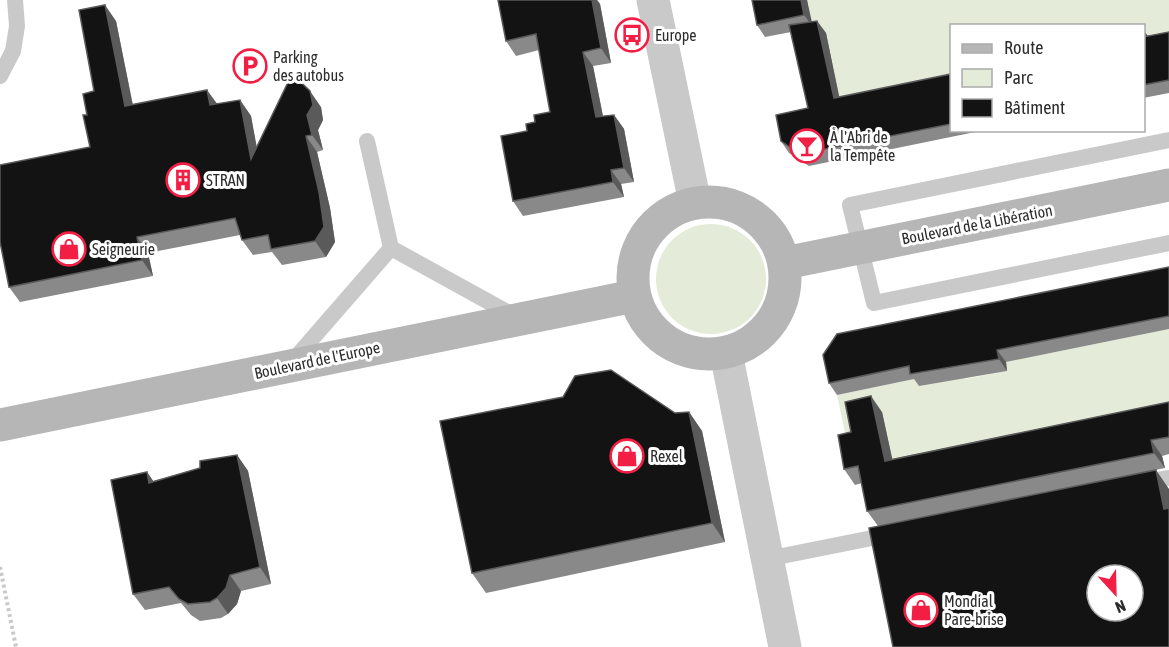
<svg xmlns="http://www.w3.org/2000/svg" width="1169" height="647" viewBox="0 0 1169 647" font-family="'Asap Condensed',sans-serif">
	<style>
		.green { fill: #e4ebd8 }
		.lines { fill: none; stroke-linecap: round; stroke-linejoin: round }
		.path { stroke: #c9c9c9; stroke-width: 4; stroke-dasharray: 3 3; stroke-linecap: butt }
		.service { stroke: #c9c9c9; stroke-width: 16 }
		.tertiary { stroke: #c9c9c9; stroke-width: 33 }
		.secondary { stroke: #b6b6b6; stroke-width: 33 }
		.wall { fill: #898989 }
		.shaded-wall { fill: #5a5a5a }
		.building { fill: #131313; stroke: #5a5a5a; stroke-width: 1.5; fill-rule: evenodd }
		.labels { text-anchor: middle; stroke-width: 6; stroke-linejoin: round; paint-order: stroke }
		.poi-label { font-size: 16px; fill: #2c2c2c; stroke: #fff; text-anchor: start }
		.street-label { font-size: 16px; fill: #2c2c2c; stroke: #fff }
	</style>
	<rect width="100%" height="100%" fill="#fff"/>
	<g class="green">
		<path d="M807,0H1169V49L1144,37V26H952L951,101L833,125Z"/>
		<circle cx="711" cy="279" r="55"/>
		<path d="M1169,329V420L896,476L849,451L837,395L917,378L961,361L965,379L1007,371L1005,358L1046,354Z"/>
	</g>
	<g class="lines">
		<path class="path" d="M0,567L16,647"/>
		<g class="service">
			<path d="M0,76L13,51L17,26L15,0"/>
			<path d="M1169,140L850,205L874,303L1169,243"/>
			<path d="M367,141L391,248"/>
			<path d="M291,363L391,248L516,317"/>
			<path d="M1140,483L1169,478"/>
			<path d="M767,559L892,534"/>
		</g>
		<g class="tertiary">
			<path d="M653,0L695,203"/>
			<path d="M726,353L785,647"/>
		</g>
		<g class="secondary">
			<circle cx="709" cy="278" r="76"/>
			<path d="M785,263L1169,185"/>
			<path d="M0,425L634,296"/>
		</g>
	</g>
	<g class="wall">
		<path d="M498,0H597L600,4L611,63L593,66L603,116L614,115L624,129L634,182L621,184L624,197L523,216L513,201L527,131L535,122L550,112L539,50L516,56L506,41Z"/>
		<path d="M752,0H807L811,22L817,21L826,33L839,97L951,74V130H985L809,166L789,153L781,141L808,108L791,32L765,37L757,25Z"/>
		<path d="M116,21L133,105L217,104L240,100L251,116L256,147L321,107L323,120L318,130L323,150L317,152L330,208L335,242L326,257L282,265L272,252L253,255L242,240L240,235L148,253L153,276L20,302L9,287L90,147L87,115Z"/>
		<path d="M1143,30L1148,36L1169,32V93L1143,98Z"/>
		<path d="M1169,267V329L1006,362L1007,371L919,386L914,379L837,395L829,383Z"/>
		<path d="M1169,402V454L1162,456L1165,468L878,526L867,511L862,483L855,485L844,469L851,432L882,412L892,459Z"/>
		<path d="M689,412L702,431L725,542L486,593L472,573L675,413Z"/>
		<path d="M237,455L248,471L271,584L241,591L237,604L228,614L221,618L200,621L191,615L181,603L145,610L133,594L147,472L153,481L200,468Z"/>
	</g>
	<g class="shaded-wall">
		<path d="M592,0H597L600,4L611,63L601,48Z"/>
		<path d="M801,0H807L813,27L804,15Z"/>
		<path d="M105,5L116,21L136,122L125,106Z"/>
		<path d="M817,21L826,33L842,110L834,98Z"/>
		<path d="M1143,30L1148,36L1143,40Z"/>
		<path d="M583,52L593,66L606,132L596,117Z"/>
		<path d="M207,90L218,105H210Z"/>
		<path d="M310,91L321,107L323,120L318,130L323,150L312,135L307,115Z"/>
		<path d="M240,100L251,116L262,175L251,159Z"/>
		<path d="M614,115L624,129L634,182L624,168Z"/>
		<path d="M306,136L317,152L330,208L335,242L326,257L315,241Z"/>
		<path d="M611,170L621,184L624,197L613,182Z"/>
		<path d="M137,237L148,253L153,276L142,260Z"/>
		<path d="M997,350L1006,362L1007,371L999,359Z"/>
		<path d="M871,396L882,412L896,476L885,461Z"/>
		<path d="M689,412L702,431L725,542L712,523Z"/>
		<path d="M1151,440L1162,456L1165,468L1154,453Z"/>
		<path d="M237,455L248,471L271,584L260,567Z"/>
		<path d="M1156,470L1169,489V516L1164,509Z"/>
		<path d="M147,472L158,488L149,483Z"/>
		<path d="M230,575L241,591L237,604L228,614L217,598Z"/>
	</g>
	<g class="building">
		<path d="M498,0H592L601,48L583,52L596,117L614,115L624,168L611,170L613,182L513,201L501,136L527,131L526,124L535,122L534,115L550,112L536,34L506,41Z"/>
		<path d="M752,0H801L804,15L757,25Z"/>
		<path d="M105,5L125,106L207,90L210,105L240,100L251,159L292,74L310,91L313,105L307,115L312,135L306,136L319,192L324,227L315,241L271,249L268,235L242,240L235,218L137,237L142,260L9,287L0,242V165L90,147L83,115H87L83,94L94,91L79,10Z"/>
		<path d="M817,21L834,98L951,74V124L800,154L781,141L776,115L808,108L789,25Z"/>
		<path d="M1169,32V80L1143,85V37Z"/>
		<path d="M1169,267V316L997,350L999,359L910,374L909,366L829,383L823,355L837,334Z"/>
		<path d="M611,370L675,413L689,412L712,523L472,573L440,421L563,397L575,376Z"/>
		<path d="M871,396L885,461L1169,402V437L1151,440L1154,453L867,511L858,466L844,469L838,435L851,432L845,402Z"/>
		<path d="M237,455L260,567L230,575L226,588L217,598L210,602L188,604L179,599L169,587L133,594L111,480L147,472L149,483L200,468V461Z"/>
		<path d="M1156,470L1164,509L1169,508V647H893L869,528ZM1097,575H1133V611H1097Z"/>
	</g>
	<defs>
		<g id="bus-ring" transform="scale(1.725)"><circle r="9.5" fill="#fff" stroke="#f31e44" stroke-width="1.5"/><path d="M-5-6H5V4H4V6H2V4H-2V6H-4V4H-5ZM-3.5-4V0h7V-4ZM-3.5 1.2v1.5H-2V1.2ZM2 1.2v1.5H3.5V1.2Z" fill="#f31e44"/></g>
		<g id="parking-ring" transform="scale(1.725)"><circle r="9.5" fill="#fff" stroke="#f31e44" stroke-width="1.5"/><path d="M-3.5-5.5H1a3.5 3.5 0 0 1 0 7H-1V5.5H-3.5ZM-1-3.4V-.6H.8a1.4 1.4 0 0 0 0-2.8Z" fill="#f31e44"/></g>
		<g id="bar-ring" transform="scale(1.725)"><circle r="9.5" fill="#fff" stroke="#f31e44" stroke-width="1.5"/><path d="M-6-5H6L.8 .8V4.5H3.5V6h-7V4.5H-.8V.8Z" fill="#f31e44"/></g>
		<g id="building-ring" transform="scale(1.725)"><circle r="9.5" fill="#fff" stroke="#f31e44" stroke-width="1.5"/><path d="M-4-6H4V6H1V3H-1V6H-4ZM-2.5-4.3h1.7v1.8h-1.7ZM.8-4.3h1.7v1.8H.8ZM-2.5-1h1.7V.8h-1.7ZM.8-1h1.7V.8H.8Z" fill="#f31e44"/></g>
		<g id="shop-ring" transform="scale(1.725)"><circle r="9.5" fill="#fff" stroke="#f31e44" stroke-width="1.5"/><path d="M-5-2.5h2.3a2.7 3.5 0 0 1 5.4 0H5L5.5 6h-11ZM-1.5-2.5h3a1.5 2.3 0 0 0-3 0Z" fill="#f31e44"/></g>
	</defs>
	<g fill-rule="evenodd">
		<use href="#bus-ring" x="632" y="35"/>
		<use href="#parking-ring" x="250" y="66"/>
		<use href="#bar-ring" x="807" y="146"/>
		<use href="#building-ring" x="183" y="180"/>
		<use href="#shop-ring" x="69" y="249"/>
		<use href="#shop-ring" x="627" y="456"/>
		<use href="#shop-ring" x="921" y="610"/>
	</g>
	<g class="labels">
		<g class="poi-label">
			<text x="655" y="41">Europe</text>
			<text x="273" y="63">Parking<tspan x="273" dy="18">des autobus</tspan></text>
			<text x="830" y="143">À l'Abri de<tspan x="830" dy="18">la Tempête</tspan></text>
			<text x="206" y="186">STRAN</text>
			<text x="92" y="255">Seigneurie</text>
			<text x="650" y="462">Rexel</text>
			<text x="944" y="607">Mondial<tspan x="944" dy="18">Pare-brise</tspan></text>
		</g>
		<g class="street-label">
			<text transform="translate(977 224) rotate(-11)" y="6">Boulevard de la Libération</text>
			<text transform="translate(317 360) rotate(-12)" y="6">Boulevard de l'Europe</text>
		</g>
	</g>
	<rect x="950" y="24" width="195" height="108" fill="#ffffff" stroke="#ababab" stroke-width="1.5"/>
	<rect x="962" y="44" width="30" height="9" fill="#b6b6b6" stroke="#ababab" stroke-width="1.5"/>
	<text x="1004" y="54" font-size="18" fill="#2c2c2c">Route</text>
	<rect x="962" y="69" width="30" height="18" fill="#e4ebd8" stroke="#ababab" stroke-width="1.5"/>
	<text x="1004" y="84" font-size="18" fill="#2c2c2c">Parc</text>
	<rect x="962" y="99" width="30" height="18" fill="#131313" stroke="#ababab" stroke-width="1.5"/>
	<text x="1004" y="114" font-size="18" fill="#2c2c2c">Bâtiment</text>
	<g transform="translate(1115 593) rotate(158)"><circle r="28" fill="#ffffff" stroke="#ababab" stroke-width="1.5"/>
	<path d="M0-4.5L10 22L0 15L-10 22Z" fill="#f31e44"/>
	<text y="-9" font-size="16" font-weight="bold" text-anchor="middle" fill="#2c2c2c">N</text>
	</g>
</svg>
